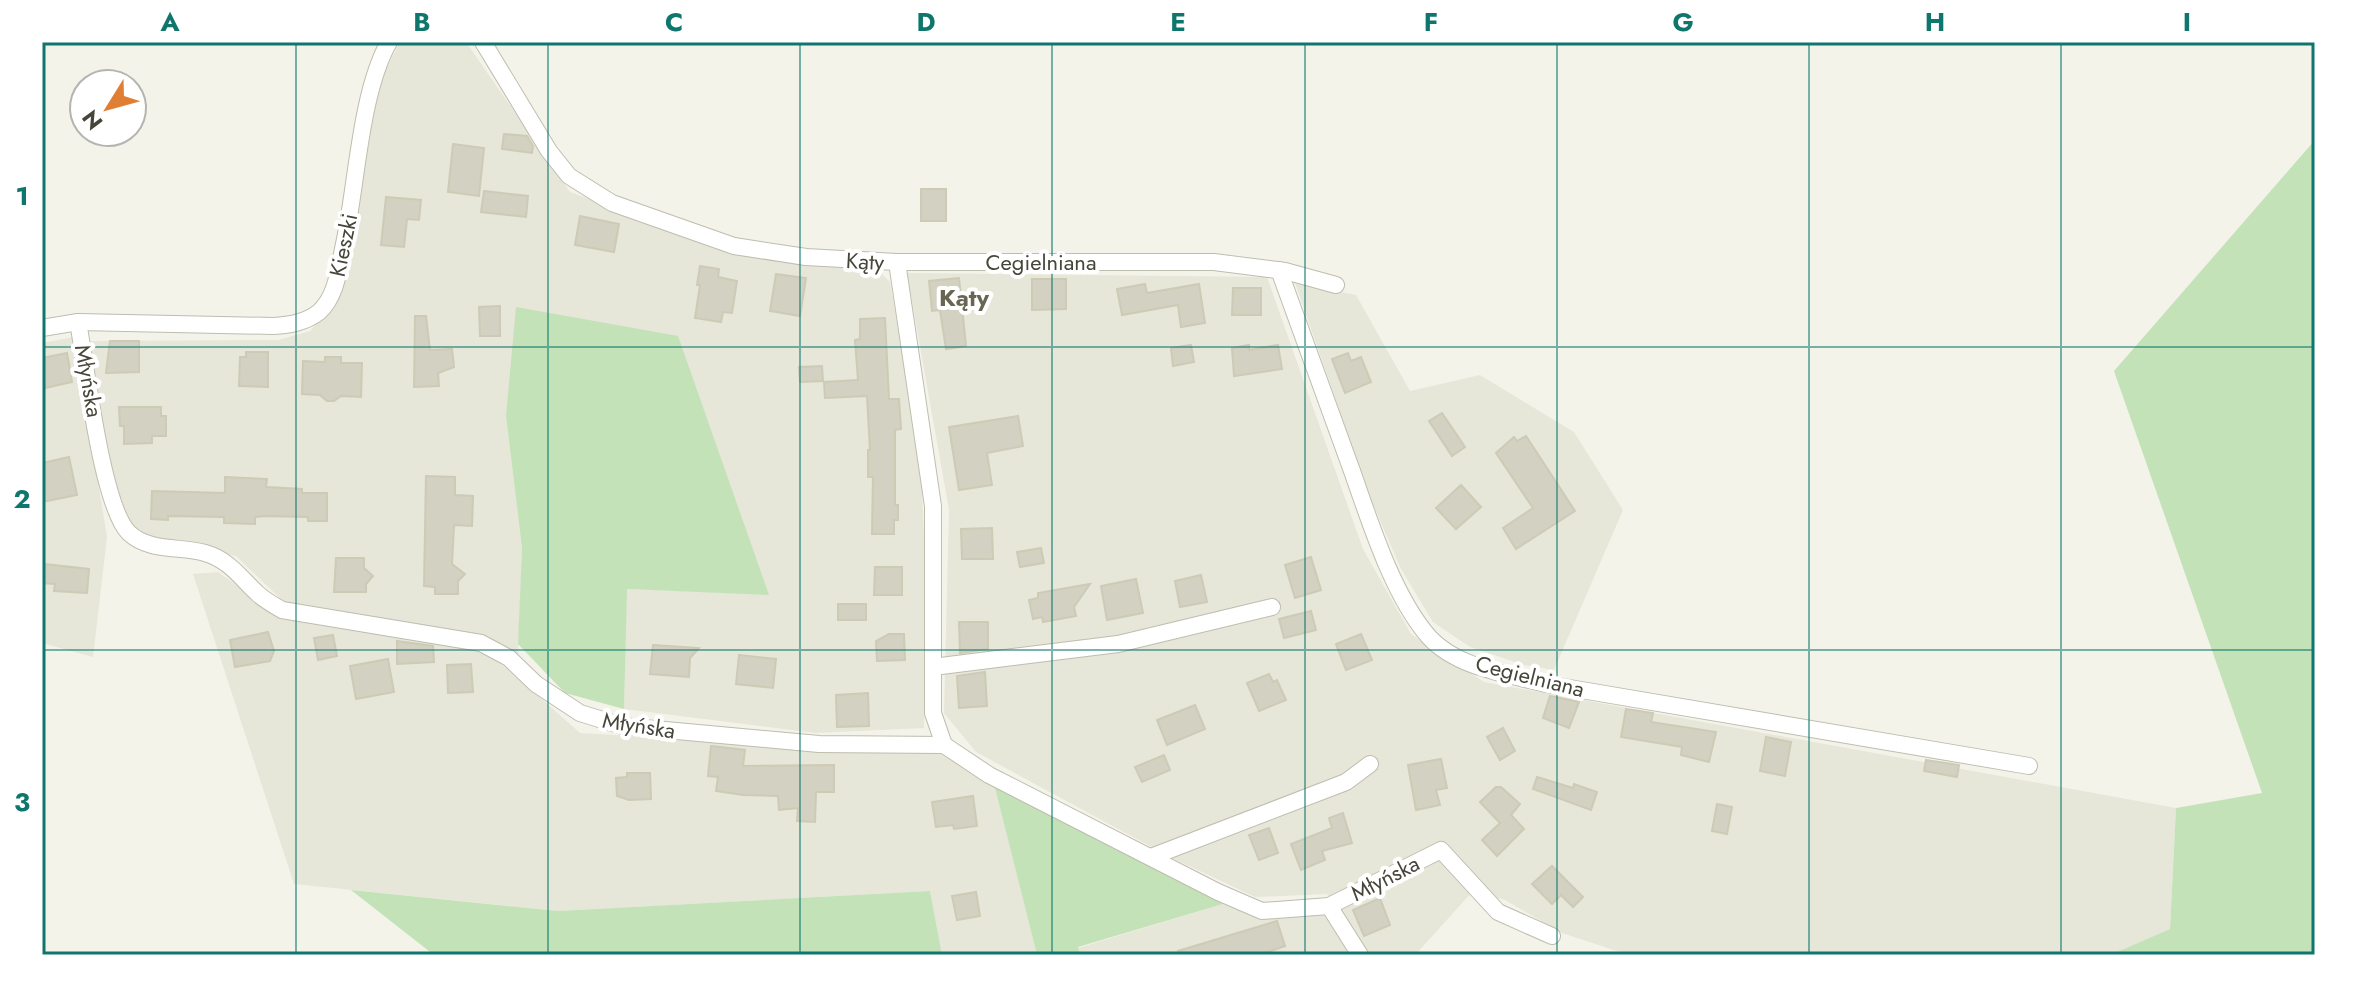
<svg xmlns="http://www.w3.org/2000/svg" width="2357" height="997" viewBox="0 0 2357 997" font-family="Jost,sans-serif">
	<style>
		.residential { fill: #e6e6d9 }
		.green { fill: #c3e2b8 }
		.building { fill: #d3d1c1; stroke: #cdcbb5; stroke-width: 2 }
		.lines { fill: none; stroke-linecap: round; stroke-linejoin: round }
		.minor-casing { stroke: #bebdae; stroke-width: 18 }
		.minor { stroke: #fff; stroke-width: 16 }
		.grid { fill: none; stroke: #0f766e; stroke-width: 2; stroke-opacity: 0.55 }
		.labels { text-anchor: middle; stroke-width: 8; stroke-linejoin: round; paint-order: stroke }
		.street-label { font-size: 22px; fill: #464539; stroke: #fff }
		.neighbourhood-label { font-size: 24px; font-weight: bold; fill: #686552; stroke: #fff }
		.neatline { fill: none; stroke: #0f766e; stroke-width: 3 }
		.grid-label { font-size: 26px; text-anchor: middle; font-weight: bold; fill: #0f766e }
	</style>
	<rect width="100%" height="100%" fill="#f3f3ea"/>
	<g class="residential">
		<path d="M400,42H466L570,192L757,258L876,268L890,282L913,416L922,489L925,562L924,728L815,733L624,709L626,589L769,594L506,416L522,548L518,659L288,606L236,556L141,542L107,482L83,341L278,340L310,331L334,305L348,261L380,81Z"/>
		<path d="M907,273L1267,277L1363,549L1411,634L1484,682L2176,808L2170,929L2110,955H1629L1562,933L1505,900L1473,891L1415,955H1368L1327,894L1255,897L1172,858L976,752L944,713L949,510Z"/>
		<path d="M1295,283L1356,295L1410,391L1480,375L1574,432L1623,510L1554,670L1524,665L1470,647L1433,622L1401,569L1369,495Z"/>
		<path d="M74,337L107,537L93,657L42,643V343Z"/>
		<path d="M218,572L283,618L480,649L509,670L580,733L946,754L994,784L1037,955H942L930,891L558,911L294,884L193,574Z"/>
		<path d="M1223,904L1255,914L1278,917L1324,915L1350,955H1080L1078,948Z"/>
	</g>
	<g class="green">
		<path d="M2315,140V955H2110L2170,929L2176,808L2262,793L2114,371Z"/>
		<path d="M516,307L678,336L769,595L627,589L624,709L565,693L518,644L522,548L506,416Z"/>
		<path d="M994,784L1223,904L1078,947L1080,955H1037Z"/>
		<path d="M351,890L558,911L930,891L942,955H434Z"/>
	</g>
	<g class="building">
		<path d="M504,134L527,136L533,146L532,153L502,149Z"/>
		<path d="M453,144L484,148L479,196L448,192Z"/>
		<rect x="921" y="189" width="25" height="32"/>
		<path d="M484,191L528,196L526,217L481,212Z"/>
		<path d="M386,197L421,200L419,220L407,219L404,247L381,245Z"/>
		<path d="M580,216L619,224L614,252L575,245Z"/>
		<path d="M700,266L719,269L718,277L737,281L732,313L723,312L721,322L695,318L700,285H697Z"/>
		<path d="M776,274L806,278L800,316L770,311Z"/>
		<path d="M959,278L966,346L946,349L940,310L932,311L929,281Z"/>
		<path d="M1032,279H1066V309L1032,310Z"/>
		<path d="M1145,284L1147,293L1199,284L1205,323L1181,327L1178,305L1122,315L1117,289Z"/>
		<path d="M1233,288H1261V315H1232Z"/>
		<path d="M500,306V336H480L479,307Z"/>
		<path d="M415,316H426L430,350L452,349L454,367L438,373L439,386L414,387Z"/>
		<path d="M885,318L889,399H899L901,429L895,430V505H898V520H894V534H872L873,477H868V450H870L867,396L825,398L824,382L858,380L855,340L860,339V319Z"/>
		<path d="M110,341H139V372L106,373Z"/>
		<path d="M1191,345L1194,362L1173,366L1171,348Z"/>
		<path d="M1249,345V350L1278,345L1282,369L1234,376L1232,348Z"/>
		<path d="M246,352H268V387L239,386L240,357H246Z"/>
		<path d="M67,353L72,382L45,388L42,358Z"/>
		<path d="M1348,353L1351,361L1361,357L1371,382L1345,393L1332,359Z"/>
		<path d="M325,357H341V363H362L361,397L341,396L334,401H327L320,395L302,394L303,361L325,362Z"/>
		<path d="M822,366L823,381L800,382L799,367Z"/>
		<path d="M119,407H161V416H166V436H152V443L124,444V426H120Z"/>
		<path d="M1442,413L1465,447L1452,456L1429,421Z"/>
		<path d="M1018,416L1023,446L987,453L992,485L959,490L949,427Z"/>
		<path d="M1526,436L1575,511L1516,549L1503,528L1533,508L1496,453L1514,437L1517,441Z"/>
		<path d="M69,457L77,495L42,502V463Z"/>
		<path d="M426,476L455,477V495L473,496L472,526L454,525L452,564L465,574L458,581V594H435V587L424,586Z"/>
		<path d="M225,477L267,479L266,487L302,489V493H327V521H308V517L265,516L255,517V524L224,523V517L168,516V520L151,519L152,491L225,493Z"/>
		<path d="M1461,485L1481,507L1456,529L1436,508Z"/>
		<path d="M992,528L993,559H962L961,529Z"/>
		<path d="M1041,548L1044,563L1020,567L1017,552Z"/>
		<path d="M1311,557L1321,590L1295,598L1285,565Z"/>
		<path d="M336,558H364V568L373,576L366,584V592H334Z"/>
		<path d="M44,564L89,569L87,593L54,591L55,584L42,583Z"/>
		<path d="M875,567H902V595H874Z"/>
		<path d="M1201,575L1207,602L1180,607L1175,581Z"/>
		<path d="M1136,579L1143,613L1107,620L1101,586Z"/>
		<path d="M1090,584L1074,607L1076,616L1043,622L1042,617L1033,619L1029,600L1038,598V593Z"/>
		<rect x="838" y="604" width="28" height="16"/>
		<path d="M1311,611L1316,630L1284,638L1279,619Z"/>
		<path d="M959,622H988V649L960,653Z"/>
		<path d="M268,632L274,651L270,661L235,667L230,640Z"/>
		<path d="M889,634H904L905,660L877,661L876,641Z"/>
		<path d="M1361,634L1372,660L1346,670L1336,644Z"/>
		<path d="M333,635L337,656L318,660L314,638Z"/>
		<path d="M397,641L433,646L434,662L397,664Z"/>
		<path d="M653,645L699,648L690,658L689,677L650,674Z"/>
		<path d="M739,655L776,659L773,688L736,684Z"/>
		<path d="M388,659L394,692L356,699L350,666Z"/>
		<path d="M471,664L473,692L448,693L447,665Z"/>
		<path d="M985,672L987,706L959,708L957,676Z"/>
		<path d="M1269,674L1273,682L1277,680L1286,700L1259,711L1247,683Z"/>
		<path d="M868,693L869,726L837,727L836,695Z"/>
		<path d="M1550,696L1579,702L1569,728L1543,718Z"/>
		<path d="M1195,705L1205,729L1167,745L1157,720Z"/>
		<path d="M1626,709L1653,713L1651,722L1716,732L1709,762L1681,755L1682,747L1621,737Z"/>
		<path d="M1503,728L1515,751L1500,760L1487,737Z"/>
		<path d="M1766,737L1791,742L1785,776L1760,771Z"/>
		<path d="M711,746L745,750L743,766L834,765V792H816L815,822L797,821L798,808L779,810L778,796L743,795L716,791L718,777L708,776Z"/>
		<path d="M1164,755L1170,770L1142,782L1135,767Z"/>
		<path d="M1441,759L1447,788L1436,790L1440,805L1416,810L1408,765Z"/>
		<path d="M1926,760L1959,765L1957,777L1924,771Z"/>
		<path d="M627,773H650L651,799L629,800L617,796L616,778L627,777Z"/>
		<path d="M1537,777L1573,788L1574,784L1597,792L1591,810L1533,789Z"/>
		<path d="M1496,787H1501L1520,804L1511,815L1524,829L1497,856L1482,840L1500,823L1480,802Z"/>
		<path d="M973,796L977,826L954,829L953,825L936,827L932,802Z"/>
		<path d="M1717,804L1732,807L1727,834L1712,831Z"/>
		<path d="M1343,813L1352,843L1322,851L1325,860L1301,870L1291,844L1332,828L1329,818Z"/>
		<path d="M1269,828L1278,853L1259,860L1249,835Z"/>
		<path d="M1552,866L1583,897L1573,907L1561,895L1552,904L1532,884Z"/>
		<path d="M976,892L980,916L957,920L952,896Z"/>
		<path d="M1380,898L1390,925L1364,936L1353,910Z"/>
		<path d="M1277,921L1285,946L1259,955H1179L1178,951Z"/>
	</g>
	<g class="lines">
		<g class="minor-casing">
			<g id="minor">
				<path d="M483,42L549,151L569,176L612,203L734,246L806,257L897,262L933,506V713L944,745"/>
				<path d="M897,262H1214L1285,271L1336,285"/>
				<path d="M1279,270C1304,337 1328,404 1352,471C1370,522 1393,596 1429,637C1457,668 1508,674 1546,684L2029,766"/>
				<path d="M78,322C86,365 102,507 129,533C149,552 181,546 205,553C229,560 240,577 257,593C264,600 274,605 282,610L481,643L509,658L536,684L580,713L622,726L819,744L944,745L989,775L1218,892L1262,911L1329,906L1441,850L1498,912L1552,936"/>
				<path d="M42,328L78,322L273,326C289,325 305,323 319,312C337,296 339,267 344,244C357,184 360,93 389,42"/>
				<path d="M933,667L1118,644L1272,607"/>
				<path d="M1151,857L1346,782L1370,764"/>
				<path d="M1329,906L1360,955"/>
			</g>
		</g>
		<use href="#minor" class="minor"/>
	</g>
	<path class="grid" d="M296,42V955M548,42V955M800,42V955M1052,42V955M1305,42V955M1557,42V955M1809,42V955M2061,42V955M42,347H2315M42,650H2315"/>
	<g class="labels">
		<g class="street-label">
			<text transform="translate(343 245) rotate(-78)" y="8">Kieszki</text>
			<text transform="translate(865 261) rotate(3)" y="8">Kąty</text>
			<text x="1041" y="270">Cegielniana</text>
			<text transform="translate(89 381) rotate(80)" y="8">Młyńska</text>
			<text transform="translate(1530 676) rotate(14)" y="8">Cegielniana</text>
			<text transform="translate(639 725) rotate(9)" y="8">Młyńska</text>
			<text transform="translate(1385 878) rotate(-27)" y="8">Młyńska</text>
		</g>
		<g class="neighbourhood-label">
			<text x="964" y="306">Kąty</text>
		</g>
	</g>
	<rect width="2357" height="997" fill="none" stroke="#ffffff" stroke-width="88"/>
	<g transform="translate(108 108) rotate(233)"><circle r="38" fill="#ffffff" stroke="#b5b5b0" stroke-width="2"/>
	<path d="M0-6L14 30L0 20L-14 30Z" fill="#e07e34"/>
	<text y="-12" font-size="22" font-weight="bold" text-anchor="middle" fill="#464539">N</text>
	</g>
	<rect x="44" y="44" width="2269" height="909" class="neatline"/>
	<g class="grid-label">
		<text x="170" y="31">A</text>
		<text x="422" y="31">B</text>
		<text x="674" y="31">C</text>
		<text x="926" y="31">D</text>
		<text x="1178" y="31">E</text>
		<text x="1431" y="31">F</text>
		<text x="1683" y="31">G</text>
		<text x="1935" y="31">H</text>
		<text x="2187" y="31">I</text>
		<text x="22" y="205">1</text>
		<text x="22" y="508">2</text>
		<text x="22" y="811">3</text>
	</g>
</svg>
